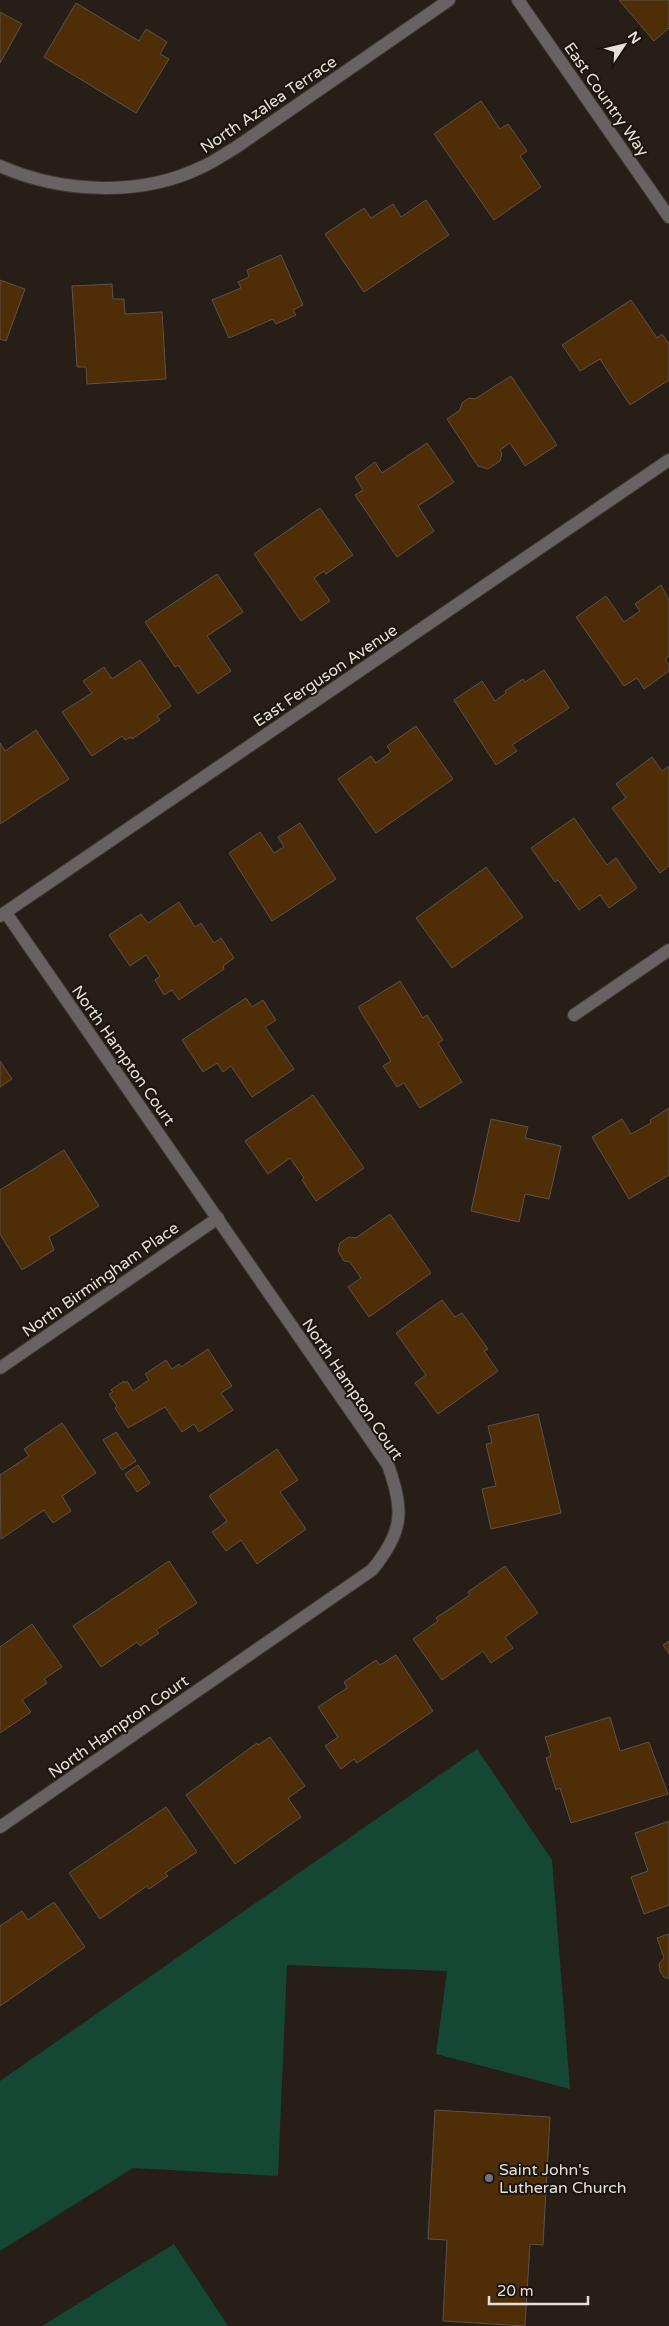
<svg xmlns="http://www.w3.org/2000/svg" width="669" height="2326" viewBox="0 0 669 2326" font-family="'Varela Round',sans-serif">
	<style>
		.green { fill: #144834 }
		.building { fill: #4f2e07; stroke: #5b524a }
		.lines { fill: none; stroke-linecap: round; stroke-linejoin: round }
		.minor-casing { stroke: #413932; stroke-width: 14 }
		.minor { stroke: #686262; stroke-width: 12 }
		.worship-dot { fill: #6b7280; stroke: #1c150e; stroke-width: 2 }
		.labels { text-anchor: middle; stroke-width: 4; stroke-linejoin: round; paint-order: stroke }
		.street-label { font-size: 16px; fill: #e5e0db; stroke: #1c150e }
		.poi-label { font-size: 16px; fill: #e5e0db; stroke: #1c150e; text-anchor: start }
	</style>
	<rect width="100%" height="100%" fill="#261e17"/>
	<g class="green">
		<path d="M477,1749L552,1860L570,2089L436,2054L447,1971L287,1965L278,2176L133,2168L0,2251V2081Z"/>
		<path d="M174,2244L228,2326H42Z"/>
	</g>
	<g class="building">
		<path d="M619,0H669V28L654,41Z"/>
		<path d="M76,3L139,41L146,29L167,42L160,54L169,59L136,113L44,57Z"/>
		<path d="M0,12L22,24L0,63Z"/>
		<path d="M481,101L500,129L508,124L527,151L520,156L541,187L494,220L434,134Z"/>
		<path d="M426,200L449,235L364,292L325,234L364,208L371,218L393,204L401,217Z"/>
		<path d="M281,255L303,305L293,310L296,315L276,324L273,319L229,338L212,300L241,288L238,282L249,277L247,270Z"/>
		<path d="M0,280L25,289L6,341L0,339Z"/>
		<path d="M112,284L113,299H124L125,314L162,312L166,379L87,384L86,367H77L72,286Z"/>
		<path d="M631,300L657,338L662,334L669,344V380L630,405L600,359L580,371L562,345Z"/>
		<path d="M511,376L557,445L525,466L510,443L500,450L502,453L500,461L488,469L478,466L447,419L460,410L462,403L469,398L475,399Z"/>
		<path d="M427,443L454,482L418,506L434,531L397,557L355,495L363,490L355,477L375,462L382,473Z"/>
		<path d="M320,508L353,555L326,574L324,571L314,578L330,601L301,621L254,554Z"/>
		<path d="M217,574L243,612L207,636L231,671L198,694L178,665L175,667L145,622Z"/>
		<path d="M661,585L669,600V656L665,659L669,665V671L644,689L637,678L624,686L576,617L606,596L624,622L640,611L635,604Z"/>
		<path d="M140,660L171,706L157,716L160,720L132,739L131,737L125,740L122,736L92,756L62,712L92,693L83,681L104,667L112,679Z"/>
		<path d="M544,670L569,708L512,745L517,751L496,765L454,700L482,681L495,701L506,693L505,691L523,679L525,682Z"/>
		<path d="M416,726L453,779L376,833L338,779L371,756L376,763L391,752L387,746Z"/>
		<path d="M36,730L69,779L0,824V743L5,751Z"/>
		<path d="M652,757L662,771L669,766V866L660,873L612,808L626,798L616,784Z"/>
		<path d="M574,818L607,865L616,858L637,888L609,908L600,895L579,910L558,880L555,882L531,848Z"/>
		<path d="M300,823L336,879L272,921L229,853L260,832L274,853L284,847L278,837Z"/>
		<path d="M486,867L523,917L452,968L416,918Z"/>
		<path d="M179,902L195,927L201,923L214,943L221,938L234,958L223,966L224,969L179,1000L172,990L164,995L155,980L160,976L146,955L130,966L109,935L141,914L148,923Z"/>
		<path d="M400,981L423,1018L427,1015L443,1040L438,1043L462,1082L420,1108L404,1083L397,1087L383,1066L391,1061L358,1007Z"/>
		<path d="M246,998L252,1007L263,1000L276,1020L265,1027L294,1069L252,1097L231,1066L223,1072L217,1063L203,1072L182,1040Z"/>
		<path d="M0,1061L12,1079L0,1087Z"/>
		<path d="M313,1095L364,1168L316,1201L302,1180L304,1178L290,1158L268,1174L245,1141Z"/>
		<path d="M669,1108V1175L629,1199L592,1137L622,1119L631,1134L651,1123L650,1120Z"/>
		<path d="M491,1119L528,1127L525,1138L561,1146L549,1199L525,1194L519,1222L471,1211Z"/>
		<path d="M64,1150L99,1206L49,1237L54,1250L22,1270L0,1234V1190Z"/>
		<path d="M390,1214L431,1273L369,1317L348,1287L361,1278L350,1262L344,1261L338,1251L340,1243L349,1237L356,1238Z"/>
		<path d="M442,1300L455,1317L462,1313L488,1349L484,1351L498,1371L438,1414L415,1383L426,1375L396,1333Z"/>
		<path d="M208,1349L232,1386L221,1393L233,1410L199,1432L194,1424L182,1432L165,1407L128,1428L115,1408L117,1406L109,1394L113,1392L111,1390L124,1381L125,1383L127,1381L133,1391L149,1380L145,1374L166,1360L172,1369L179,1364L181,1367Z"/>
		<path d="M538,1414L561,1513L491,1529L482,1489L496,1486L486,1444L492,1443L488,1426Z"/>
		<path d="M62,1423L96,1473L62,1496L71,1511L53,1523L44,1510L1,1539L0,1475L29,1456L24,1449Z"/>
		<path d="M116,1432L136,1461L122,1470L103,1440Z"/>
		<path d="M277,1449L298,1480L280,1492L306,1529L257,1564L241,1540L226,1551L212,1532L227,1521L209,1496Z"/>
		<path d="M138,1465L150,1483L137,1492L125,1474Z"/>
		<path d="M169,1561L197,1603L156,1630L159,1633L140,1646L137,1642L101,1667L73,1626Z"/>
		<path d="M505,1566L538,1613L505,1637L513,1648L491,1663L483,1651L442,1680L413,1639L438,1621L436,1618L470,1595L468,1592Z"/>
		<path d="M32,1624L62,1667L44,1679L47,1683L22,1700L31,1712L0,1733V1647Z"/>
		<path d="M669,1641V1654L663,1645Z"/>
		<path d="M396,1655L433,1711L357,1763L354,1759L341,1769L325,1746L338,1737L318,1707L347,1688L344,1682L376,1660L380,1665Z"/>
		<path d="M610,1717L620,1751L649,1742L668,1794L571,1823L560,1788L556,1790L546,1758L551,1756L545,1737Z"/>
		<path d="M270,1737L305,1786L288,1798L301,1817L235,1864L186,1795L257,1743L258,1745Z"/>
		<path d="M166,1807L197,1852L165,1873L168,1876L149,1889L147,1886L100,1919L69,1873Z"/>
		<path d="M669,1821V1905L644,1914L631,1877L648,1871L635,1833Z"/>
		<path d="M54,1902L85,1947L0,2006V1926L22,1911L28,1920Z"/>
		<path d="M669,1934V1979L664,1977L660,1971L659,1964L664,1958L657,1938Z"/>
		<path d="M435,2110L550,2117L543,2245L530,2244L525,2326L443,2321L447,2240L428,2239Z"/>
	</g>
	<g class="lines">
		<g class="minor-casing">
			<g id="minor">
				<path d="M518,0L669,217"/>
				<path d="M0,166C61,193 141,197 202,167C214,162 224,154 235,148L449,0"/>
				<path d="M0,916L669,460"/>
				<path d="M574,1015L669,950"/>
				<path d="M0,1368L218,1218"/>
				<path d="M0,1827L372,1570C404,1531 404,1511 388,1465L6,913"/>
			</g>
		</g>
		<use href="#minor" class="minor"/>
	</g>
	<circle class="worship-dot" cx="489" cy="2178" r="5"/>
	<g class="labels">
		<g class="street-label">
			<text transform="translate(607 99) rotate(55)" y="6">East Country Way</text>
			<text transform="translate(268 104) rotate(-34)" y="6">North Azalea Terrace</text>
			<text transform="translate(325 675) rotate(-34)" y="6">East Ferguson Avenue</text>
			<text transform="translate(124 1055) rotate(55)" y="6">North Hampton Court</text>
			<text transform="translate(100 1279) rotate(-35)" y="6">North Birmingham Place</text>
			<text transform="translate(353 1389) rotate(56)" y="6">North Hampton Court</text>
			<text transform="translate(118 1726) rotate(-35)" y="6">North Hampton Court</text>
		</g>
		<g class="poi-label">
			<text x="499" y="2175">Saint John's<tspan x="499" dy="18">Lutheran Church</tspan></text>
		</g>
	</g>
	<g transform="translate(624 45) rotate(55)" stroke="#1c150e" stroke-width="4" paint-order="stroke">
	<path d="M0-4L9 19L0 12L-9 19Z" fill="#e5e0db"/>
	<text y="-8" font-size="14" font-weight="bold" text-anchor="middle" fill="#e5e0db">N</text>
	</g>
	<path d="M489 2296v8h99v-8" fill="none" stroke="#e5e0db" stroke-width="2.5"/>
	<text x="497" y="2296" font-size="15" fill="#e5e0db" stroke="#1c150e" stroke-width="4" paint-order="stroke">20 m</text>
</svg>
